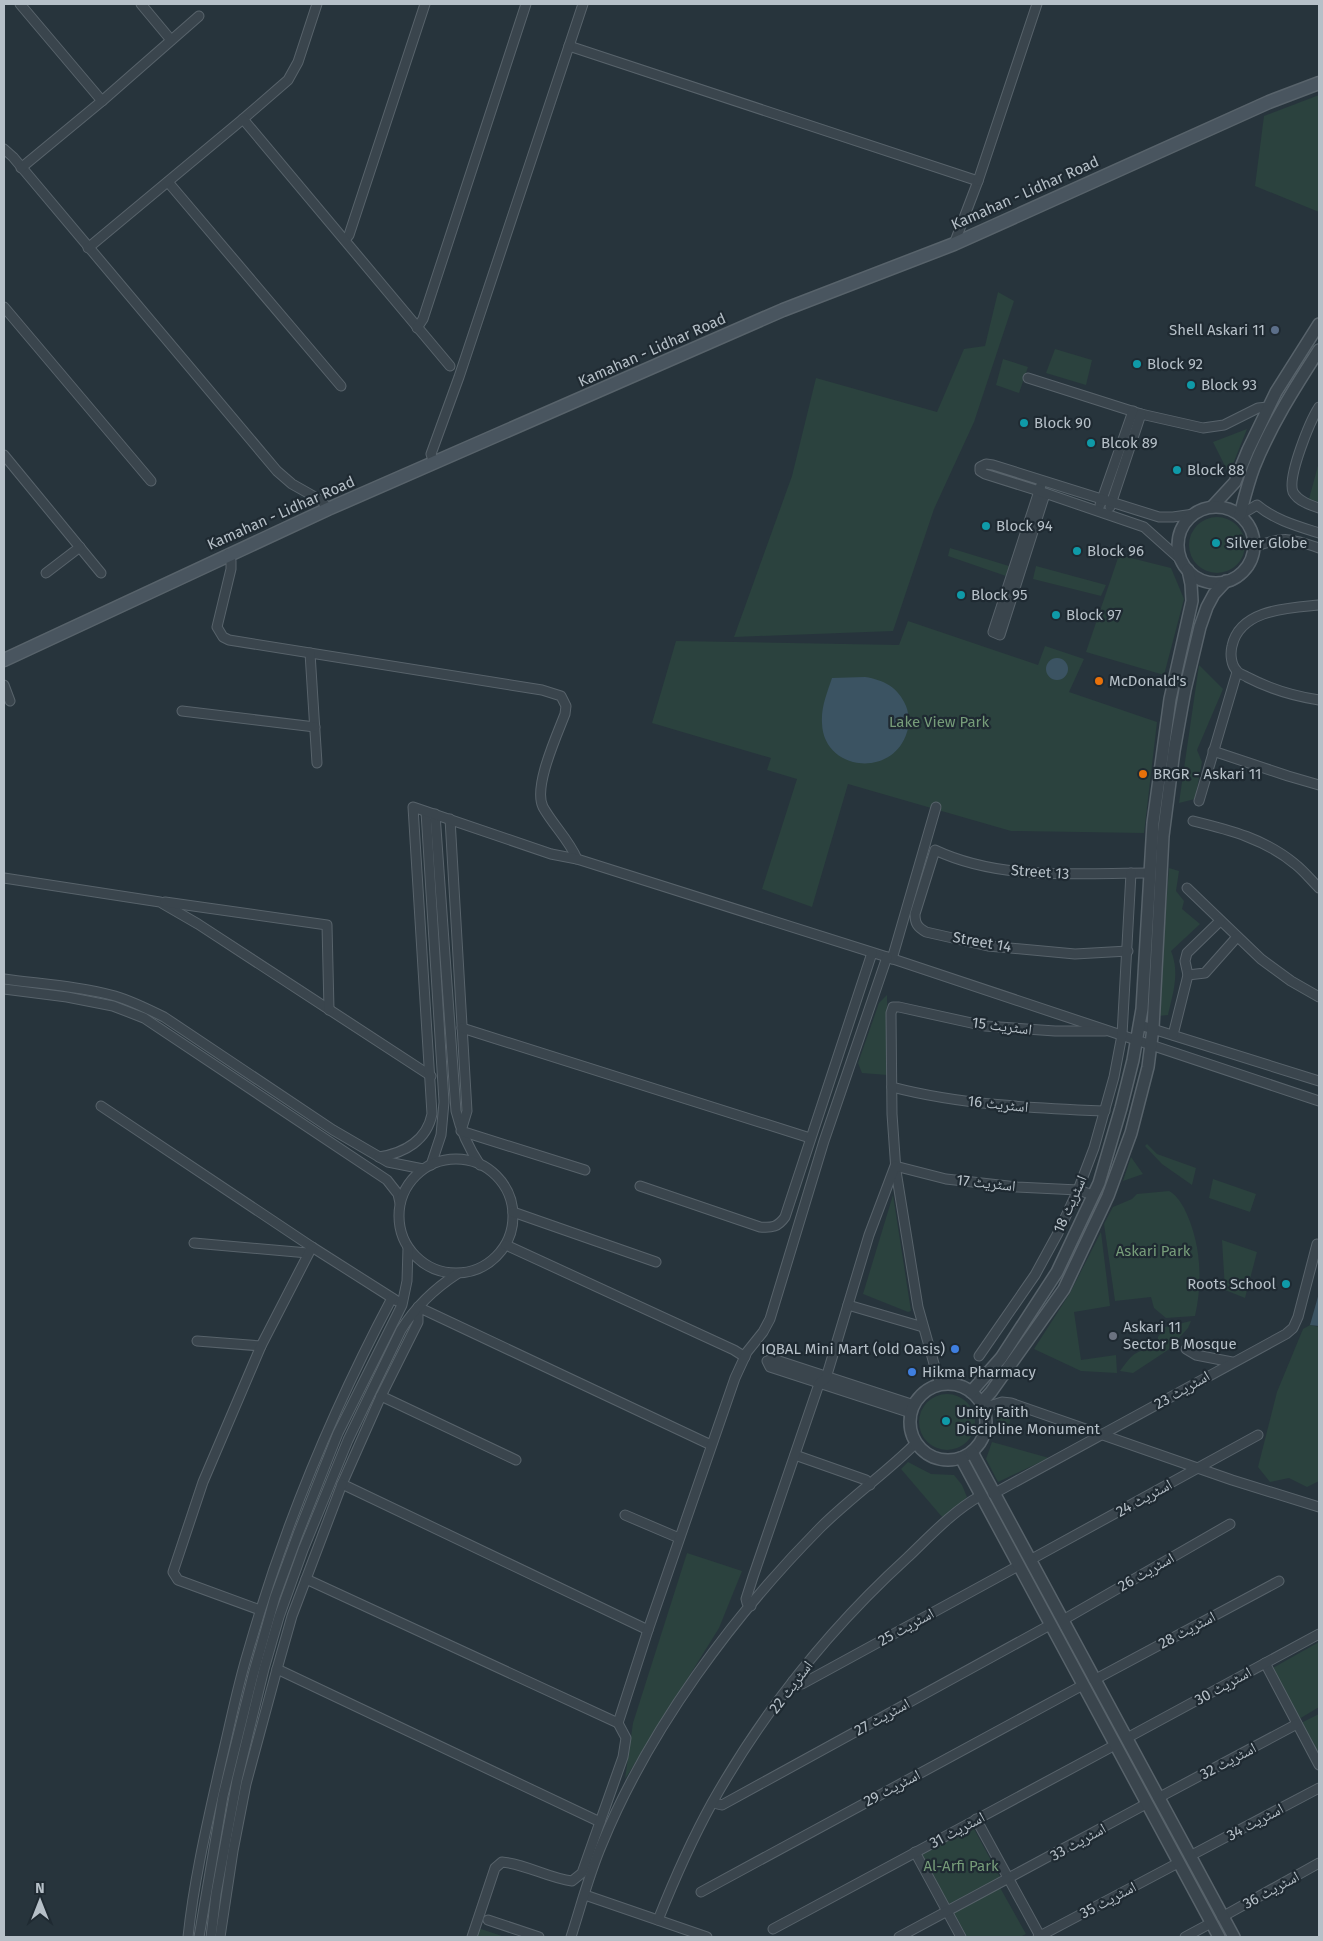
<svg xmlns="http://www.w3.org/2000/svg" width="1323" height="1941" viewBox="0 0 1323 1941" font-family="'Fira Sans','Noto Naskh Arabic',sans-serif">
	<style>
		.green { fill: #2b423e }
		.water { fill: #3b5362 }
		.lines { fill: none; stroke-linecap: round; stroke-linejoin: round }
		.minor-casing { stroke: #58636b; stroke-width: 11 }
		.tertiary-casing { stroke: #58636b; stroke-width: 14 }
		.secondary-casing { stroke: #58636b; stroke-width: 15 }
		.minor { stroke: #3a454d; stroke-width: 9 }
		.tertiary { stroke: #3a454d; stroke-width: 11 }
		.secondary { stroke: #49555f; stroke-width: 12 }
		.service-dot { fill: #5c6f8a; stroke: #1f2a32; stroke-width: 2 }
		.culture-dot { fill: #0f9aa8; stroke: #1f2a32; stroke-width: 2 }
		.food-dot { fill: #e8710a; stroke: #1f2a32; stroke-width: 2 }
		.worship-dot { fill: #6b7280; stroke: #1f2a32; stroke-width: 2 }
		.shop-dot { fill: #3f7fe0; stroke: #1f2a32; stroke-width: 2 }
		.labels { text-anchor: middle; stroke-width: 4.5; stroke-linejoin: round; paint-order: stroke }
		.street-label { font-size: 15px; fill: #b6c0c8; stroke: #1f2a32 }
		.poi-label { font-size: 15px; fill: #b6c0c8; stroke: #1f2a32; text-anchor: start }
		.park-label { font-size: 15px; fill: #769c79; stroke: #1f2a32 }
	</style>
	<rect width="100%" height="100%" fill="#27343c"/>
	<g class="green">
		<path d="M1319,95V212L1255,186L1264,116Z"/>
		<path d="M998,292L1014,301L974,422L934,509L893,631L734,637L792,476L816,378L937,412L964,349L985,346Z"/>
		<path d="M1055,349L1092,360L1086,385L1046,373Z"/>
		<path d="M1003,359L1028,367L1019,393L996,385Z"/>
		<path d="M1247,429L1229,474L1213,442Z"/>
		<path d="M1319,462V502L1309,499Z"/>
		<circle cx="1217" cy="545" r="28"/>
		<path d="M950,548L1009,566L1006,576L948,556Z"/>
		<path d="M1119,555L1171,568L1184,599L1164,675L1086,652Z"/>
		<path d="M1036,566L1106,585L1101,596L1033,579Z"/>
		<path d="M908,621L1038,665L1045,646L1084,659L1069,692L1157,722L1144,833L1011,831L848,784L812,907L762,889L797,779L767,770L771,758L652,723L676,641L899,645Z"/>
		<path d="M1199,665L1223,689L1197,750L1202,762L1195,799L1179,803Z"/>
		<path d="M1169,868L1179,871L1176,891L1184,901L1182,909L1200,924L1171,951C1180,973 1173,993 1168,1015L1158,1016Z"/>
		<path d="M887,995L888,1075L862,1073L858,1063L879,1003Z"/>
		<path d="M1147,1144L1157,1154L1196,1168L1192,1185L1162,1164L1145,1146Z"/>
		<path d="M1131,1157L1143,1174L1123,1181Z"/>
		<path d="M1213,1179L1256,1194L1250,1212L1209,1198Z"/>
		<path d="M1169,1191C1176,1195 1180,1201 1184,1208C1201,1242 1203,1280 1195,1316L1166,1318L1154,1308L1151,1297L1115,1301L1104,1224L1113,1207L1132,1199L1137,1194Z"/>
		<path d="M893,1195L911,1311L908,1312L863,1294Z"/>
		<path d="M1101,1232L1110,1306L1074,1312L1081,1360L1116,1355L1117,1373L1081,1371L1034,1349L1070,1293Z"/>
		<path d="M1222,1240L1257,1252L1245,1298L1225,1290Z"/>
		<path d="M1191,1321L1188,1328L1168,1350L1133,1373L1120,1371C1135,1351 1134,1352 1158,1347V1337L1165,1327Z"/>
		<path d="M1310,1325L1319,1327V1481L1307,1487L1289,1478L1270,1482L1258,1467L1277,1392L1303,1329Z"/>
		<circle cx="947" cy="1422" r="28"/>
		<path d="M1011,1415L1008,1434L994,1432L998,1417Z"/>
		<path d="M992,1442L1049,1458L998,1482L986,1459Z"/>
		<path d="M908,1462L931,1474L954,1475L962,1485L967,1497L943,1518L901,1469Z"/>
		<path d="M687,1553L742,1571L719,1628L625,1779L633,1723Z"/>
		<path d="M1319,1642V1707L1299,1719L1271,1669Z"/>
		<path d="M1319,1714V1757L1301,1723Z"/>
		<path d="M973,1827L1000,1877L949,1904L922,1855Z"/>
		<path d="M998,1884L1026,1934L1020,1937H967L952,1909Z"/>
		<path d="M478,1928L505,1937H475Z"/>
	</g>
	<g class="water">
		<circle cx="1057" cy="669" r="11"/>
		<path d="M865,677C884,680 898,687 906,706C909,714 910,724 907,732C893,779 823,771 822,723C821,707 827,693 832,678Z"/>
		<path d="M1319,1293V1326L1310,1325Z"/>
	</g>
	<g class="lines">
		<g class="minor-casing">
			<g id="minor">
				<path d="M20,4L102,101"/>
				<path d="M141,4L171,40"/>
				<path d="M569,46L978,181L954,244"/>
				<path d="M243,119L288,80L298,62L317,4"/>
				<path d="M4,149L13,157L277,471L292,484L322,501L328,509"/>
				<path d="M21,168L102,101L199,16"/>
				<path d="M978,181L1037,4"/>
				<path d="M168,182L341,386"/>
				<path d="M345,240L349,235L425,4"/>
				<path d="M88,248L243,119L450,366"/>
				<path d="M4,307L151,481"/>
				<path d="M417,328L423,319L526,4"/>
				<path d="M1028,378L1141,414L1203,428L1224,425L1258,408L1268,407"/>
				<path d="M1319,407C1310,421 1287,477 1293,492C1298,501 1310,505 1319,508"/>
				<path d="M4,455L101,573"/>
				<path d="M434,463L431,454L459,377L583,4"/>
				<path d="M1041,485L993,632L1000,635L1045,494"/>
				<path d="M1100,505L1133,411"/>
				<path d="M1110,507L1141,414"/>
				<path d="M1240,515L1257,505C1275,520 1297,526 1319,533"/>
				<path d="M1254,547C1284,536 1290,538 1319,548"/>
				<path d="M228,554L231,561V569L217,627L223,637L229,640L542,690L561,696L566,706L565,714C557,735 533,787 543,807C553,825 569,840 577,859L887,957L1319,1101"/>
				<path d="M1182,561L1144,527L1039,491L985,474L980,471V467L986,464L993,465L1159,517H1173L1194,514"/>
				<path d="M46,573L80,547"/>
				<path d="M1319,605C1289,608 1240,609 1232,646C1230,654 1231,665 1237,671C1239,674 1244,675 1247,677C1270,689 1293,696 1319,700"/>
				<path d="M310,653L317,763"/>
				<path d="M4,685L10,701"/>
				<path d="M182,711L315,727"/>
				<path d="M1213,751L1288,776L1319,785"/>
				<path d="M1199,801L1237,672"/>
				<path d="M426,812L444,1102L441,1135L431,1165"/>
				<path d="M435,814L456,1111C461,1132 468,1147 480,1165"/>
				<path d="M450,819L467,1111L461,1131L585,1170"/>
				<path d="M1193,821C1230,830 1265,839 1295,864C1304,871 1311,880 1319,888"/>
				<path d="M4,878L160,902L198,924L431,1076"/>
				<path d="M1187,888L1261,959L1291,981L1319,997"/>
				<path d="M165,902L327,925L329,1010"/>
				<path d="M1220,921L1187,953L1185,961L1188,975L1205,973L1237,937"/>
				<path d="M1128,951L1075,954L988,946L926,932C917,927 915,923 915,914L935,850C1001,881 1078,873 1149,873"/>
				<path d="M892,959L936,807"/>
				<path d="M4,979C40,984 79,986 115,996C132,1001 148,1009 164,1017L333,1130L388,1162L423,1169"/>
				<path d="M4,989L67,997L113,1006L144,1018L387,1180L398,1194L400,1203"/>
				<path d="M1140,1025L1319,1081"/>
				<path d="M462,1028L810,1138"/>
				<path d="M1173,1035L1188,975"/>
				<path d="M892,1087C961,1105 1034,1108 1105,1111"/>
				<path d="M101,1106L312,1247L397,1301"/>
				<path d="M379,1157C405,1153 427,1140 432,1114L413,807L551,854L577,859"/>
				<circle cx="456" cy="1216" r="57"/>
				<path d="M640,1186L760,1227C772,1228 778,1227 785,1217L872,953"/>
				<path d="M513,1212L656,1262"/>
				<path d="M194,1243L308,1253"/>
				<path d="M506,1245L734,1350L745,1357"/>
				<path d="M848,1305L923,1327"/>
				<path d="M197,1341L261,1346"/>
				<path d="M1186,1349L1196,1355L1232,1362"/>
				<path d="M979,1356L1035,1275L1058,1233L1078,1190L1094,1148L1114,1077L1122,1035L1131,873"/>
				<path d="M940,1385L918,1307L896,1171L892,1114L891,1013L893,1007H899L985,1026L1055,1031H1105"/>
				<path d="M381,1396L516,1460"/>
				<path d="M983,1408L1002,1402L1011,1403L1232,1480L1319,1507"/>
				<path d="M911,1413L770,1367L767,1361L773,1359L914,1405"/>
				<path d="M795,1455L866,1480L870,1485"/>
				<path d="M993,1494L1286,1334L1293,1328L1298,1317L1317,1244"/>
				<path d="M625,1515L679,1538"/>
				<path d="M1030,1560L1258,1435"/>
				<path d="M306,1579L618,1723"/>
				<path d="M751,1606L747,1603L746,1599L753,1577L819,1384L826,1378L869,1235L895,1166L946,1179L1017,1187L1078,1190L1093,1195"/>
				<path d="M260,1610L178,1580L173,1572L203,1482L261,1346L312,1247"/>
				<path d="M1063,1620L1230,1524"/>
				<path d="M648,1630L342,1484L381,1396L418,1322V1307L711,1445"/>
				<path d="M1265,1663L1319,1765"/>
				<path d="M277,1669L600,1822"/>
				<path d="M1094,1680L1279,1581"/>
				<path d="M793,1681L797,1684H802L1018,1566"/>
				<path d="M1127,1738L1319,1634"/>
				<path d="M1158,1798L1297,1724"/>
				<path d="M713,1803L722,1805L1050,1625"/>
				<path d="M976,1819L1040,1936"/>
				<path d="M915,1852L961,1937"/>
				<path d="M1190,1856L1319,1788"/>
				<path d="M701,1892L1083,1685"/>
				<path d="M585,1895L707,1937"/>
				<path d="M1222,1917L1319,1863"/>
				<path d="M488,1920L539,1937"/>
				<path d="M658,1920C674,1880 691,1841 712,1803C763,1712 830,1628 908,1557C930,1536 953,1511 980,1496"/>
				<path d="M773,1929L1115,1745"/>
				<path d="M188,1937C194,1879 208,1820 221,1762C230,1725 237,1688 248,1652C283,1529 332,1411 392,1298"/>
				<path d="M199,1937L223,1796L253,1675L275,1597L298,1534L338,1433L402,1305L407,1281L408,1248"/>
				<path d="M211,1937L216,1894L237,1780L264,1669L279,1617L303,1550L348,1440L401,1330C416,1306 434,1289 457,1274"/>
				<path d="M220,1937L233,1851L246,1784L277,1669L292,1616L342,1484"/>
				<path d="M472,1937L495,1868L502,1862C526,1864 548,1878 572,1881L582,1873L623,1757L626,1738L618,1723L648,1630L735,1378L747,1352L763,1332L770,1319L824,1141L887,957"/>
				<path d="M571,1937C581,1906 589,1874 602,1844C649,1729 733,1616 820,1528C850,1498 886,1473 916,1443"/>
				<path d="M899,1937L1146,1804"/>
				<path d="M1038,1937L1178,1863"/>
				<path d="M1185,1937L1211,1923"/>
			</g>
		</g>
		<g class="tertiary-casing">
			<g id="tertiary">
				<path d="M1212,507L1235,482L1248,450L1276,392L1319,324"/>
				<circle cx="1216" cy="545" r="38"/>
				<path d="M1240,515C1244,499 1248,483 1254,467C1271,425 1295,387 1319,350"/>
				<circle cx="948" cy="1422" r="38"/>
				<path d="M971,1392L1001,1358L1057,1272L1099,1183L1121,1108L1133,1060L1142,1009L1153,823L1170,699L1192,601L1191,584L1188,570"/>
				<path d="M981,1403L991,1392L1064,1289L1108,1196L1131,1133L1148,1067L1153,1028L1163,836L1174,751L1185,690L1200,627L1207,607L1214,594L1226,581"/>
				<path d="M972,1452L1234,1937"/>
				<path d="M961,1458L1219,1937"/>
			</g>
		</g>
		<g class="secondary-casing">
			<path id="secondary" d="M4,660L328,509L783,310L954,244L1269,102L1319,83"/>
		</g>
		<use href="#minor" class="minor"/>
		<use href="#tertiary" class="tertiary"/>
		<use href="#secondary" class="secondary"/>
	</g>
	<circle class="service-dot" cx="1275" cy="330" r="5"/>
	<g class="culture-dot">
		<circle cx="1137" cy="364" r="5"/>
		<circle cx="1191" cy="385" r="5"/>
		<circle cx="1024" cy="423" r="5"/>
		<circle cx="1091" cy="443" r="5"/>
		<circle cx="1177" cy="470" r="5"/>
		<circle cx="986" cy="526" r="5"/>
		<circle cx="1216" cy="543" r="5"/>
		<circle cx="1077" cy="551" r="5"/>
		<circle cx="961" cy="595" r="5"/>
		<circle cx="1056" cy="615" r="5"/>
		<circle cx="1286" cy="1284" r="5"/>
		<circle cx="946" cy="1421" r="5"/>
	</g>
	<g class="food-dot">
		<circle cx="1099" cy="681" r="5"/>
		<circle cx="1143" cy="774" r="5"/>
	</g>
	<circle class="worship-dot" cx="1113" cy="1336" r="5"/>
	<g class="shop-dot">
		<circle cx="955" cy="1349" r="5"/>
		<circle cx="912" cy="1372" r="5"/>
	</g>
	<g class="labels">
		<g class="street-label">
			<text transform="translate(1025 193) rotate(-24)" y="5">Kamahan - Lidhar Road</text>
			<text transform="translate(652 350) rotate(-24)" y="5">Kamahan - Lidhar Road</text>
			<text transform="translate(281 513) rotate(-24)" y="5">Kamahan - Lidhar Road</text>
			<text transform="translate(1040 872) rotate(4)" y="5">Street 13</text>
			<text transform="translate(982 942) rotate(10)" y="5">Street 14</text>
			<text transform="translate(1002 1026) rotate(7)" y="5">اسٹریٹ 15</text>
			<text transform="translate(998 1104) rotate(6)" y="5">اسٹریٹ 16</text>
			<text transform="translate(986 1183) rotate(6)" y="5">اسٹریٹ 17</text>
			<text transform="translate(1070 1204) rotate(-66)" y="5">اسٹریٹ 18</text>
			<text transform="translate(1182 1390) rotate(-30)" y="5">اسٹریٹ 23</text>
			<text transform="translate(1144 1498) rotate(-29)" y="5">اسٹریٹ 24</text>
			<text transform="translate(1146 1572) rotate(-30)" y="5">اسٹریٹ 26</text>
			<text transform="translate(906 1627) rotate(-29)" y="5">اسٹریٹ 25</text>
			<text transform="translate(1187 1630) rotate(-28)" y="5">اسٹریٹ 28</text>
			<text transform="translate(1223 1686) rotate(-29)" y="5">اسٹریٹ 30</text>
			<text transform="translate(791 1687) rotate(-53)" y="5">اسٹریٹ 22</text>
			<text transform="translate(882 1717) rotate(-29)" y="5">اسٹریٹ 27</text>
			<text transform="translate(1228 1761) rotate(-28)" y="5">اسٹریٹ 32</text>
			<text transform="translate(892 1788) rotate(-28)" y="5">اسٹریٹ 29</text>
			<text transform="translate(1255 1822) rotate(-28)" y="5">اسٹریٹ 34</text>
			<text transform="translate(957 1830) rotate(-28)" y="5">اسٹریٹ 31</text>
			<text transform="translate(1078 1842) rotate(-29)" y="5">اسٹریٹ 33</text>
			<text transform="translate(1271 1890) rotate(-29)" y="5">اسٹریٹ 36</text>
			<text transform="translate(1108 1900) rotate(-28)" y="5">اسٹریٹ 35</text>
		</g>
		<g class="poi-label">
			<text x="1265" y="335" text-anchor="end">Shell Askari 11</text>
			<text x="1147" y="369">Block 92</text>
			<text x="1201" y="390">Block 93</text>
			<text x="1034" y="428">Block 90</text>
			<text x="1101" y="448">Blcok 89</text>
			<text x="1187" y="475">Block 88</text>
			<text x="996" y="531">Block 94</text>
			<text x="1226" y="548">Silver Globe</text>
			<text x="1087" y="556">Block 96</text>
			<text x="971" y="600">Block 95</text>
			<text x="1066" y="620">Block 97</text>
			<text x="1109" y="686">McDonald's</text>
			<text x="1153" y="779">BRGR - Askari 11</text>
			<text x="1276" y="1289" text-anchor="end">Roots School</text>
			<text x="1123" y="1332">Askari 11<tspan x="1123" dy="17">Sector B Mosque</tspan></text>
			<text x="945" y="1354" text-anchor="end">IQBAL Mini Mart (old Oasis)</text>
			<text x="922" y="1377">Hikma Pharmacy</text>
			<text x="956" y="1417">Unity Faith<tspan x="956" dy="17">Discipline Monument</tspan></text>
		</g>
		<g class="park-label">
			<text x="939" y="727">Lake View Park</text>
			<text x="1153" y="1256">Askari Park</text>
			<text x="961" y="1871">Al-Arfi Park</text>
		</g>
	</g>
	<rect width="1323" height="1941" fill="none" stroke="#b6c0c8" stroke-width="10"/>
	<g transform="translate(40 1901)" stroke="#1f2a32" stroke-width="4" paint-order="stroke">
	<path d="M0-4L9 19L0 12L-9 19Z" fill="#b6c0c8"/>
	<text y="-8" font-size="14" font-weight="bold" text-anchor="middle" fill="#b6c0c8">N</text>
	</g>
</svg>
